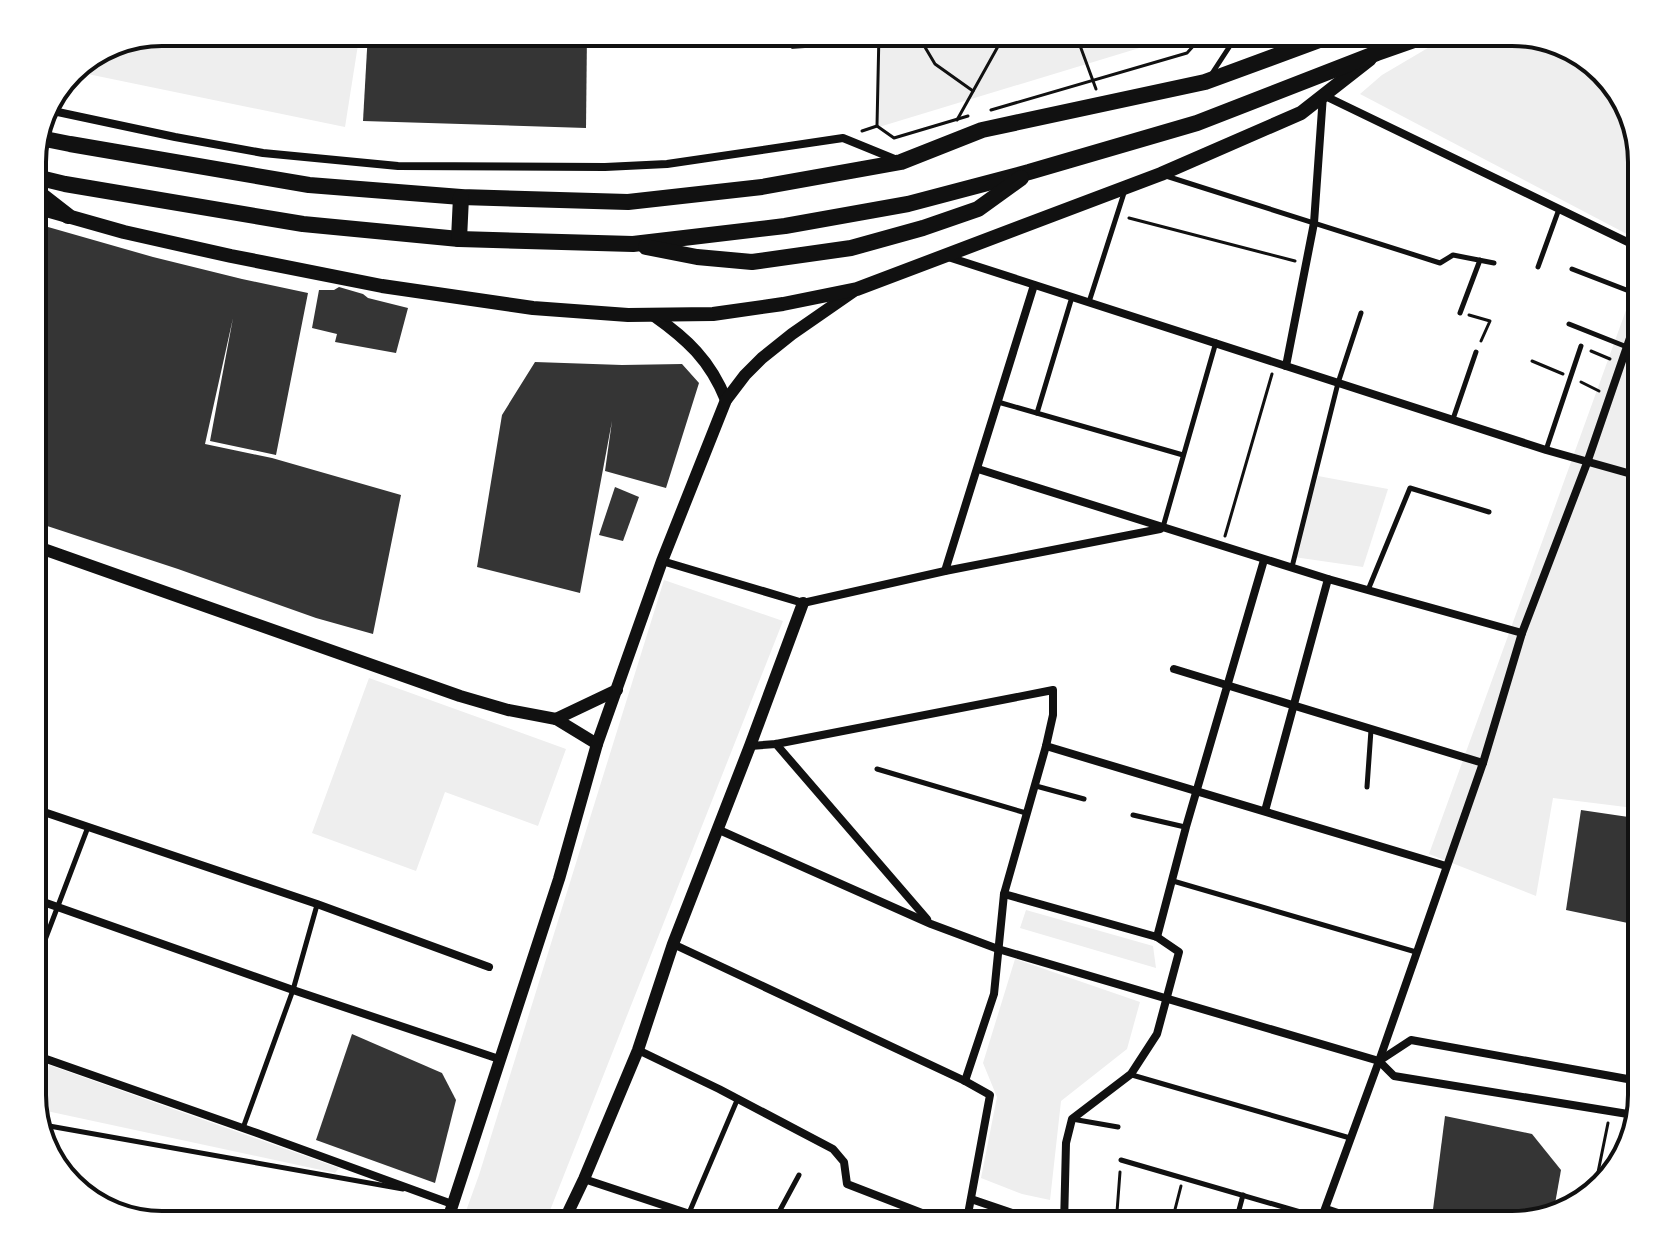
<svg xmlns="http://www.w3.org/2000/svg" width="1674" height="1257" viewBox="0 0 1674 1257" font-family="'Sofia Sans Condensed',sans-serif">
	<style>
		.green { fill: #eee }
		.building { fill: #353535 }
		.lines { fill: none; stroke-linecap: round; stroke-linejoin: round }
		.path { stroke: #111; stroke-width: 3 }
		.service { stroke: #111; stroke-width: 5 }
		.minor { stroke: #111; stroke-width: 8 }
		.tertiary { stroke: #111; stroke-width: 12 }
		.secondary { stroke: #111; stroke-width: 14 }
		.primary { stroke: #111; stroke-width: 16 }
		.rim { fill: none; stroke: #111; stroke-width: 4 }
	</style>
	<rect width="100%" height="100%" fill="#fff"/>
	<g class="green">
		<path d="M163,32H360L345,127L73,71L76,65Z"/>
		<path d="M879,32H1192L879,127Z"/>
		<path d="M1455,32H1512L1591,59L1628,104L1642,162V242L1360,94L1382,75Z"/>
		<path d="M1642,266V809L1553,798L1536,896L1429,854Z"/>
		<path d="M1318,476L1388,489L1363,567L1294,557Z"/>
		<path d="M664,580L783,621L549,1213L541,1225H461L479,1175Z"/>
		<path d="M369,678L566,749L538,826L445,792L416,871L312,833Z"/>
		<path d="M1026,910L1153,946L1156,968L1020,928Z"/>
		<path d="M1015,959L1140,1002L1127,1049L1061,1101L1050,1200L1022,1194L981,1178L997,1097L983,1063Z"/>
		<path d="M49,1065L339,1168L335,1173L42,1110Z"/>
	</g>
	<g class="building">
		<path d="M368,32H587L586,128L363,121Z"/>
		<path d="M786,32H832L833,43L818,44V47L792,49L787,45Z"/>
		<path d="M41,225L153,257L242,279L308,293L276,455L210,441L233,318L205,444L272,458L401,495L373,634L316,618L178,569L32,521V250Z"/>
		<path d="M339,287L363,294L368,298L408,308L396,353L335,342L337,334L312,328L319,290H334Z"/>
		<path d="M535,362L622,365L682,364L699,383L666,488L605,471L612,421L580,593L477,567L502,415Z"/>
		<path d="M615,487L639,497L623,541L599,535Z"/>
		<path d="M1581,810L1642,819V926L1566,910Z"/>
		<path d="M352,1034L442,1073L456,1100L435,1183L316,1140Z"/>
		<path d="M1445,1116L1532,1134L1561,1170L1553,1215L1512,1225H1431Z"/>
	</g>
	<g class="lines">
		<g class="path">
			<path d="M879,32L877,126L894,138L968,116"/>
			<path d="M916,32L935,64L973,91"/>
			<path d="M1018,32L1035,40L1079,32"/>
			<path d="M1075,32L1096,89"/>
			<path d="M991,110L1187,53L1206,32"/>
			<path d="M957,120L1006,32"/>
			<path d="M862,131L877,126"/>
			<path d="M1129,218L1295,261"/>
			<path d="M1469,315L1490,321L1481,341"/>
			<path d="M1591,351L1610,359"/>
			<path d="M1532,361L1563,374"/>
			<path d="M1581,382L1599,391"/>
			<path d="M1225,536L1272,374"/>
			<path d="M1594,1192L1608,1123"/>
			<path d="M1116,1225L1120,1172"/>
			<path d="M1171,1225L1181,1186"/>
		</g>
		<g class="service">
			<path d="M1211,75L1239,32"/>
			<path d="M1166,176L1440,263L1453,255L1494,263"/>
			<path d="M1538,267L1559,209"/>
			<path d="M1572,269L1642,296"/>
			<path d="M1089,302L1124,193"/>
			<path d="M1460,313L1480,260"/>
			<path d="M1569,324L1627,347"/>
			<path d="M998,402L1183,455"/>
			<path d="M1037,413L1072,297"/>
			<path d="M1453,419L1476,352"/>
			<path d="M1546,450L1581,346"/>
			<path d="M1163,527L1216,342"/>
			<path d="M1292,567L1338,383L1361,313"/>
			<path d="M1368,590L1410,488L1489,512"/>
			<path d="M877,769L1026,813"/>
			<path d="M1036,786L1084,799"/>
			<path d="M1367,787L1371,730"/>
			<path d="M1133,815L1185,827"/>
			<path d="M1173,881L1416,952"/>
			<path d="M32,974L88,827"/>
			<path d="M1132,1075L1350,1138"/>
			<path d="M1072,1119L1118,1127"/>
			<path d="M38,1124L403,1189"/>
			<path d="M243,1128L293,990L317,905"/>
			<path d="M1121,1160L1321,1218"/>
			<path d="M118,1210L184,1225"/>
			<path d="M689,1213L738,1098"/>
			<path d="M772,1225L799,1175"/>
			<path d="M1235,1225L1243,1195"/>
		</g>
		<g class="minor">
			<path d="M53,111L175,137L263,153L398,166L605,167L667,164L843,138L897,160"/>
			<path d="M945,256L1546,450L1642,477"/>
			<path d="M1286,366L1314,223L1323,95L1642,249"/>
			<path d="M978,469L1328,579L1522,633"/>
			<path d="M662,561L803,603L945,571L1160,529"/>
			<path d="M945,571L1034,285"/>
			<path d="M1174,669L1483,763"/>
			<path d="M776,744L927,919"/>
			<path d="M750,746L776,744L1053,690V715L1046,746L1004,894L994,994L965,1081"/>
			<path d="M1046,746L1446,866"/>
			<path d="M32,808L317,904L489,967"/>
			<path d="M1265,811L1328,579"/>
			<path d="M717,829L931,924L998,949L1379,1061L1394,1076L1634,1115"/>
			<path d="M1004,894L1157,937L1179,952L1157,1034L1131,1074L1072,1119L1066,1143L1064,1225"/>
			<path d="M32,898L293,990L499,1059"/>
			<path d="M1157,937L1186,827L1264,560"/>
			<path d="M673,944L965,1081L990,1095L966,1225"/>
			<path d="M638,1050L719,1089L833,1149L844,1162L847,1184L953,1225"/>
			<path d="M32,1054L257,1133L452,1204"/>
			<path d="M1379,1061L1411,1040L1633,1080"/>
			<path d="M584,1179L723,1225"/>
			<path d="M971,1199L1047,1225"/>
			<path d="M1326,1209L1374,1225"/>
			<path d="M1319,1225L1379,1061L1483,763L1522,633L1587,463L1642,303"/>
		</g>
		<g class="tertiary">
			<path d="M653,315C687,339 710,360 726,400"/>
			<path d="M32,545L460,696L508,710L556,719L597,744"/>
			<path d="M556,719L617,690"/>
			<path d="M446,1225L559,879L597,744L662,561L726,400L745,375L762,358L792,334L854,291"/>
			<path d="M562,1225L584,1179L638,1050L673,944L750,746L803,603"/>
		</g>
		<path class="secondary" d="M32,206L124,232L231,256L382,286L533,308L628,315L713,314L783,304L857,289L1161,174L1301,113L1370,59"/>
		<g class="primary">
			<path d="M40,138L70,144L309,185L461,197L628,202L762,187L901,162L982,130L1205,82L1341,32"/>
			<path d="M32,176L65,184L303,224L459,239L633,244L785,226L908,204L1029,172L1197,123L1377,53L1437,32"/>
			<path d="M32,188L68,216"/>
			<path d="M459,239L461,197"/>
			<path d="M646,247L697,257L752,262L851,248L923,228L978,209L1021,178"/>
		</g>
	</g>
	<path d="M0 0H1674V1257H0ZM162 46H1512A116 116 0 0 1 1628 162V1095A116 116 0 0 1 1512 1211H162A116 116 0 0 1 46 1095V162A116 116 0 0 1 162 46Z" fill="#fff" fill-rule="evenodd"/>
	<path class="rim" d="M162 46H1512A116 116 0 0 1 1628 162V1095A116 116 0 0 1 1512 1211H162A116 116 0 0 1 46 1095V162A116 116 0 0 1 162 46Z"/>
</svg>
